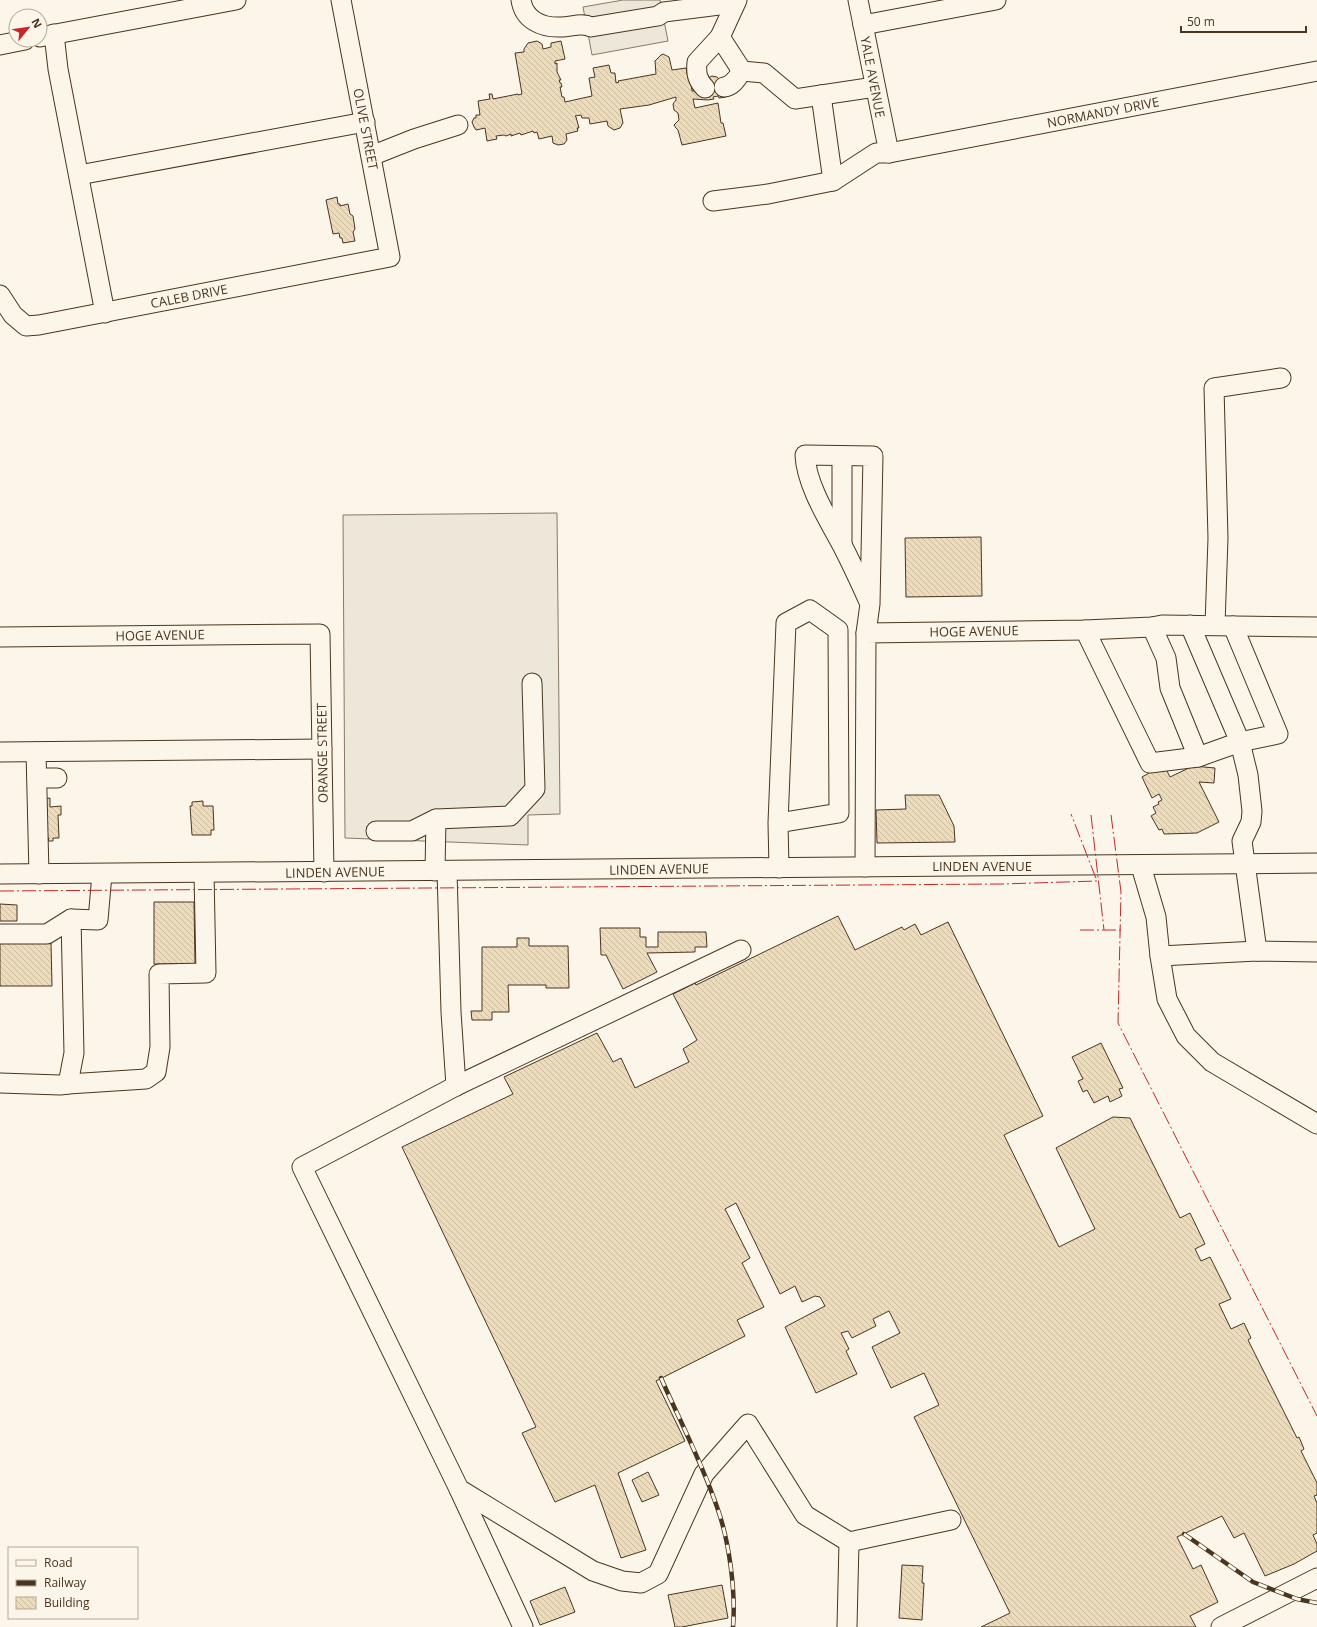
<svg xmlns="http://www.w3.org/2000/svg" width="1317" height="1627" viewBox="0 0 1317 1627" font-family="'Open Sans',sans-serif">
	<style>
		.parking { fill: #ede7d9; stroke: #887966 }
		.building { fill: url(#building-back-hatch); stroke: #4a3520 }
		.lines { fill: none; stroke-linecap: round; stroke-linejoin: round }
		.minor-casing { stroke: #4a3520; stroke-width: 21 }
		.minor { stroke: #fbf6e9; stroke-width: 19 }
		.rail-casing { stroke: #4a3520; stroke-width: 4.5 }
		.rail { stroke: #fbf6e9; stroke-width: 3; stroke-dasharray: 9; stroke-linecap: butt }
		.power { stroke: #c62828; stroke-width: 1; stroke-dasharray: 14 3 2 3; stroke-linecap: butt }
		.labels { text-anchor: middle; stroke-width: 3; stroke-linejoin: round; paint-order: stroke }
		.street-label { font-size: 13px; fill: #4a3520; stroke: #fbf6e9 }
	</style>
	<defs>
		<pattern id="building-back-hatch" width="6" height="6" patternUnits="userSpaceOnUse"><rect width="6" height="6" fill="#ecdcbc"/><path d="M-1 5l2 2M0 0l6 6M5-1l2 2" fill="none" stroke="#ccbda1"/></pattern>
	</defs>
	<rect width="100%" height="100%" fill="#fbf6e9"/>
	<g class="parking">
		<path d="M623,0H660L668,41L592,55L583,7Z"/>
		<path d="M557,513L560,814L528,815V845L345,838L343,515Z"/>
	</g>
	<g class="building">
		<path d="M537,41L542,44L543,49L551,47V43L561,41L565,59L555,61V64L557,63V72L561,80H559L560,83H561L562,87H560L562,97H564L565,102L592,96L589,78L595,77L593,68L609,65L611,73H615L616,83L619,82L618,81L656,74L655,61L661,55L663,54L669,57L672,70L686,68L688,78L690,77L692,91H700L706,79L712,76L717,77L723,83L726,97L719,98L718,96L713,97L714,99L708,100L693,99L695,108L718,103L721,123H723L726,136L682,145L678,130L676,128L674,125L679,120L678,113L674,110L673,104L676,100V97L649,105L620,109L623,123L620,128L614,130L608,126L607,121L590,124L589,118H582L581,115L575,116L576,117L579,128H577L578,131L566,134L567,140L564,144L558,145L553,143L552,136L539,139L537,132L534,133L533,131L521,135L520,133L511,136V134L506,136L504,135L496,136L497,139L487,141L485,128L476,130L474,127L472,122L474,118H476V115H480L478,101L490,99L489,94H492L493,99L518,94V95L522,94L515,53L524,52V49L528,43Z"/>
		<path d="M337,197L338,204H340V206L348,204L350,214L353,216L355,229L353,232L355,241L343,243L342,238H340L339,233L333,234L326,200Z"/>
		<path d="M981,537L982,596L906,597L905,538Z"/>
		<path d="M1163,763L1170,777L1193,766L1215,768L1214,783L1199,782L1219,822L1197,833L1164,834L1162,829L1159,830L1151,816L1156,813L1153,807L1159,804L1158,802L1162,800L1159,794L1152,798L1142,777L1149,773L1148,771Z"/>
		<path d="M905,795H939L954,826L955,842L877,843L876,810L906,809Z"/>
		<path d="M50,798V807L61,806V815H58L59,838H53V841H48L49,838L42,839L40,799Z"/>
		<path d="M203,801V806H213L214,830H211V835H192L190,806H192V802Z"/>
		<path d="M154,902H194L195,964H154Z"/>
		<path d="M0,904L17,905V921H0Z"/>
		<path d="M838,916L855,950L902,927L904,930L915,924L921,935L948,922L1043,1116L1004,1135L1059,1247L1095,1229L1056,1148L1113,1117L1130,1118L1180,1218L1190,1213L1205,1244L1195,1249L1201,1261L1210,1257L1231,1299L1219,1304L1231,1329L1244,1323L1251,1338L1248,1340L1297,1438L1299,1437L1304,1449L1301,1451L1317,1483V1495L1314,1496L1317,1503V1533L1313,1535L1317,1544V1551L1294,1564L1265,1576L1244,1533L1234,1538L1222,1516L1177,1537L1193,1569L1201,1565L1218,1602L1190,1616L1196,1627H981L1010,1613L914,1417L939,1405L924,1373L891,1388L872,1347L900,1333L889,1311L873,1319L876,1326L852,1338L848,1331L841,1333L849,1349L846,1351L857,1374L816,1393L785,1327L825,1306L820,1297L815,1296L802,1302L795,1286L780,1294L736,1203L725,1209L750,1258L742,1263L764,1307L737,1320L745,1336L656,1381L685,1441L618,1473L646,1550L621,1558L595,1485L555,1502L522,1433L536,1427L402,1147L513,1094L504,1077L597,1033L613,1062L621,1058L635,1088L689,1062L683,1049L697,1040L673,994L695,983L696,985Z"/>
		<path d="M600,928H640V937H646V947H658V932H706L707,947H695V952L647,953L657,972L623,989L606,955H601Z"/>
		<path d="M517,938H529V946H568L569,988H546V985H508L509,1012H492V1020H472L471,1011H482V947H517Z"/>
		<path d="M0,943H51L52,986H0Z"/>
		<path d="M1101,1043L1123,1088L1119,1089L1122,1096L1110,1102L1108,1096L1094,1103L1087,1090L1083,1092L1078,1081L1083,1079L1072,1057Z"/>
		<path d="M648,1472L659,1495L642,1502L632,1480Z"/>
		<path d="M902,1565L923,1566L922,1583H924L922,1620L899,1618Z"/>
		<path d="M722,1585L728,1618L682,1627H675L668,1595Z"/>
		<path d="M565,1587L575,1612L540,1625L530,1601Z"/>
	</g>
	<g class="lines">
		<g class="minor-casing">
			<g id="minor">
				<path d="M521,0C524,20 542,28 561,27C572,27 581,22 591,27L658,16L664,12L735,3"/>
				<path d="M737,0L720,37L742,71L764,73L795,99L875,87"/>
				<path d="M858,0L889,153"/>
				<path d="M863,25L996,0"/>
				<path d="M54,34L58,69L105,313"/>
				<path d="M40,37L236,0"/>
				<path d="M0,45L25,40"/>
				<path d="M724,87C733,86 737,78 742,71"/>
				<path d="M705,88C697,80 696,73 697,62L720,37"/>
				<path d="M821,95L833,181"/>
				<path d="M371,156L414,139L458,125"/>
				<path d="M79,175L365,122"/>
				<path d="M713,201L768,194L833,181L876,153H889L1317,71"/>
				<path d="M0,295L13,315L26,326L39,325L390,257L341,0"/>
				<path d="M842,544V456"/>
				<path d="M1190,625L1240,742L1248,775L1252,811L1251,822L1242,841L1257,951"/>
				<path d="M1215,625L1218,538L1214,388L1281,378"/>
				<path d="M1152,627L1166,658L1170,688L1198,757"/>
				<path d="M1085,630L1150,763L1198,757L1240,742L1278,734L1233,626"/>
				<path d="M866,633L870,604L873,456L805,455C806,484 828,519 842,545C852,564 861,584 870,604"/>
				<path d="M0,637L320,634L324,872"/>
				<path d="M0,752L322,749"/>
				<path d="M36,752L39,874"/>
				<path d="M37,778H57"/>
				<path d="M778,823L839,813L838,630L810,610L786,623L778,823L779,868"/>
				<path d="M376,831H412L436,819L510,816L535,789L532,683"/>
				<path d="M1141,866L1156,917L1160,956L1167,999L1186,1036L1212,1062L1317,1124"/>
				<path d="M865,867L866,633L1085,630L1152,627L1162,625L1317,627"/>
				<path d="M435,871L436,819"/>
				<path d="M447,871L451,1012L456,1086"/>
				<path d="M0,874L1317,863"/>
				<path d="M0,934H47L71,919"/>
				<path d="M741,950L456,1086L302,1167L459,1489L593,1571L622,1581L641,1583L658,1574L704,1474L748,1424L805,1515L849,1542L951,1520"/>
				<path d="M1160,956L1257,951L1317,952"/>
				<path d="M0,1083L60,1085L68,1084L74,1053L71,919L98,920L102,874"/>
				<path d="M68,1084L146,1079L156,1072L160,1047L159,974L206,973L204,873"/>
				<path d="M459,1489L523,1627"/>
				<path d="M847,1627L849,1542"/>
				<path d="M1221,1627L1317,1578"/>
			</g>
		</g>
		<use href="#minor" class="minor"/>
		<g class="rail-casing">
			<g id="rail">
				<path d="M661,1378C680,1421 702,1463 717,1507C729,1540 736,1591 733,1627"/>
				<path d="M1184,1534L1253,1582L1297,1599L1317,1603"/>
			</g>
		</g>
		<use href="#rail" class="rail"/>
		<g class="power">
			<path d="M1091,815L1104,930"/>
			<path d="M1111,815L1121,892L1118,1023L1317,1416"/>
			<path d="M0,891L1002,884L1097,881L1071,814"/>
			<path d="M1080,930H1121"/>
		</g>
	</g>
	<g class="labels">
		<g class="street-label">
			<text transform="translate(873 77) rotate(79)" y="5">YALE AVENUE</text>
			<text transform="translate(1103 112) rotate(-11)" y="5">NORMANDY DRIVE</text>
			<text transform="translate(366 129) rotate(79)" y="5">OLIVE STREET</text>
			<text transform="translate(189 296) rotate(-11)" y="5">CALEB DRIVE</text>
			<text transform="translate(974 631) rotate(-1)" y="5">HOGE AVENUE</text>
			<text transform="translate(160 635) rotate(-1)" y="5">HOGE AVENUE</text>
			<text transform="translate(322 753) rotate(-91)" y="5">ORANGE STREET</text>
			<text x="982" y="871">LINDEN AVENUE</text>
			<text transform="translate(659 869) rotate(-1)" y="5">LINDEN AVENUE</text>
			<text transform="translate(335 872) rotate(-1)" y="5">LINDEN AVENUE</text>
		</g>
	</g>
	<rect x="8" y="1547" width="130" height="72" fill="#fbf6e9" stroke="#b4a999"/>
	<rect x="16" y="1560" width="20" height="6" fill="#fbf6e9" stroke="#b4a999"/>
	<text x="44" y="1567" font-size="12" fill="#4a3520">Road</text>
	<rect x="16" y="1580" width="20" height="6" fill="#4a3520" stroke="#b4a999"/>
	<text x="44" y="1587" font-size="12" fill="#4a3520">Railway</text>
	<rect x="16" y="1597" width="20" height="12" fill="url(#building-back-hatch)" stroke="#b4a999"/>
	<text x="44" y="1607" font-size="12" fill="#4a3520">Building</text>
	<g transform="translate(28 28) rotate(61)"><circle r="19" fill="#fbf6e9" stroke="#b4a999"/>
	<path d="M0-3L7 15L0 10L-7 15Z" fill="#c62828"/>
	<text y="-6" font-size="11" font-weight="bold" text-anchor="middle" fill="#4a3520">N</text>
	</g>
	<path d="M1181 26v6h125v-6" fill="none" stroke="#4a3520" stroke-width="2"/>
	<text x="1187" y="26" font-size="12" fill="#4a3520" stroke="#fbf6e9" stroke-width="3" paint-order="stroke">50 m</text>
</svg>
